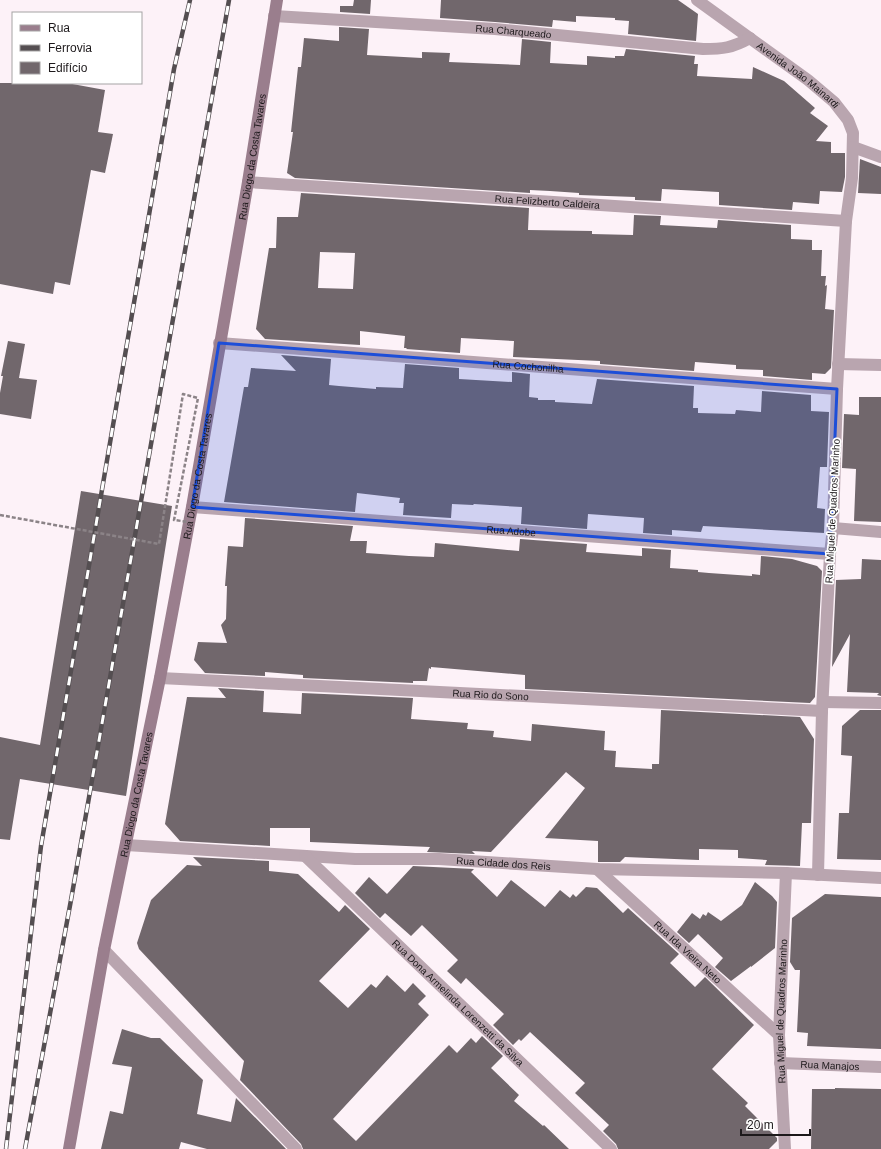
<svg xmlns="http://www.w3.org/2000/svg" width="881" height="1149" viewBox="0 0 881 1149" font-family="Arial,sans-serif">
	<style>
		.building { fill: #71676c; fill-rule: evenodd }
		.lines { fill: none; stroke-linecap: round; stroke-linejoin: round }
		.street { stroke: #b9a5af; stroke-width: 12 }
		.secondary { stroke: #9a7e8d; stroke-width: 12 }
		.rail-casing { stroke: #544e51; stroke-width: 4.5 }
		.rail { stroke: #fff; stroke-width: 3; stroke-dasharray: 9; stroke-linecap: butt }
		.path-bridge { stroke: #8b8387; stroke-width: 2.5; stroke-dasharray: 4 2; stroke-linecap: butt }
		.marked { fill: #1d4ed8; fill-opacity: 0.2; stroke: #1d4ed8; stroke-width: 3; stroke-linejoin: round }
		.labels { text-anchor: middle; stroke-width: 3.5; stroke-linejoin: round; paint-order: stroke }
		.street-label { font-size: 10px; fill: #1d191b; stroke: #fff }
	</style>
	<rect width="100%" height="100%" fill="#fdf2f8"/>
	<g class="building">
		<path d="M354,0H371L370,14L340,12V6H353Z"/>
		<path d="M441,0H678L698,14L696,41L628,34L629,21L615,20V18L576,16V22L553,20L552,27L495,22L440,18Z"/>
		<path d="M339,27L369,29L367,55L422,58V52L450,53L449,62L520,65L522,39L551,42L550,63L587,65V56L615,58V56H624L626,49L695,56L694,64H698L697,76L752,79L753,67L784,81L815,108L810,113L828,126L816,141L831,142V153H845V177L842,192L820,191L819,204L793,202L792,210L719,205V192L662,189L661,201L635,200V197L579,195V193L550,191L530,190V193L295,178L287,173L293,132H291L298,67H301L304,38L339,41Z"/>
		<path d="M0,83H67L105,90L98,132L113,134L105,173L91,170L70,285L55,282L53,294L0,284Z"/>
		<path d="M860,159L881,167V194L858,193Z"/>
		<path d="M301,193L529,208L528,230L592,231V234L633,235L634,215L661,216L660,225L717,228L718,220L791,225V239L812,240V250H822L821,276H826L825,286L827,285L825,309L834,310L831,368L825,374L812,373V380L763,376V370L736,369V365L695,362L694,371L600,364V361L513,357L514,341L461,338L460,353L406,349L407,348H404L405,336L360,331V345L265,339L256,329L269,248H276L277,217H298ZM320,252L355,253L353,289L318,288Z"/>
		<path d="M8,341L25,344L19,378L37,380L31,419L0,414V393L3,376H1Z"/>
		<path d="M281,355L331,359L329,385L339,386L376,389V387L403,388L405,364L459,368V379L512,382V372L530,374L529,397L538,398V400H555V402L592,404L597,379L694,386L693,408H698V413L735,414L736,410L761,412L762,391L811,395V411L829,412L827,467H820L817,508L825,509L824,533L703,526L701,532L672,530V535L643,533L644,518L588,514L587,529L521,524L522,507L474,504L473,505L452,504L451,518L403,515L404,503H399L400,498L357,493L355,512L224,502L244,387H248L251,368L296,371Z"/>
		<path d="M859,397H881V522L854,521L856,469L842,468L844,414L859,415Z"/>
		<path d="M81,491L172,506L126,796L20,779L10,840L0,839V737L40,745Z"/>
		<path d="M245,518L353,526L350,541H367L366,553L409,556L434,557L435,543L519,551L520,539L587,544L586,552L642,556V548L671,550L670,568L698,570V572L709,573L752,576V574L760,575L761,556L792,559L817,566L822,571L815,697L810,703L525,689V675L431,667V669L429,668L427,681H413V683L303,678V675L265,672V676L205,673L194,660L198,642L227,643L221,625L226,619L227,586H225L228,546L243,547Z"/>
		<path d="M862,559L881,560V696L877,695L879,693L847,692L850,634L832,667L836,580L861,579Z"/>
		<path d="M218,688L264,691L263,712L301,714L302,693L413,698L411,719L468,723L467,729L494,731L493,737L531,741L532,724L605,731L604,750L616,751L615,767L652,769V764H659L661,710L800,717L814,739L811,823H802L800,866L765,865L767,860L738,858V850L699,849V860L625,857L620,862H598V841L545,838L585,788L566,772L491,852L472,851L475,854L427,852L430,847L310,842V828H270V846L180,841L165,824L187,697L226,698Z"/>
		<path d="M860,710H881V860L837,859L839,813H849L852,756L841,755L842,726Z"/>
		<path d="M193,857L269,861V871L298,874L339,912L345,905L370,929L319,981L348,1008L371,984L376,988L387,975L405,992L413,983L426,996L418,1004L429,1015L333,1119L356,1141L449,1045L457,1053L471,1038L476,1043L482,1036L503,1056L491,1068L519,1095L514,1101L543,1126L544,1125L569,1149H303L301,1144L240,1080L244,1061L139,949L137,943L151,900L187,865L202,866Z"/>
		<path d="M413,866L474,869L471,872L497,897L511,880L545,907L560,890L570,898L573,894L576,897L586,887L597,888L623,913L628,908L679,954L670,963L695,987L705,977L754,1025L712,1069L748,1103L745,1106L777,1138V1141L769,1149H618L616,1144L603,1131L609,1125L575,1093L585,1083L530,1032L521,1041L519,1039L513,1045L493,1025L504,1014L466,978L461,984L447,971L458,960L422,925L411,936L385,913L380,918L355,893L369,877L387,894Z"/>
		<path d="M755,882L772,896L777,902L775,948L751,967V966L731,981L715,967L723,958L698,934L689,943L677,932L692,913L700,919L703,914L706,916L708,912L721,921L742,905Z"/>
		<path d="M825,894L881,897V1049L807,1046L808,1033L797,1032L800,970H795L790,962L792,918Z"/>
		<path d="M122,1029L151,1038H160L203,1080L197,1114L231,1122L236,1098L286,1149H207L181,1142L179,1149H101L110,1111L123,1114L132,1067L112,1064Z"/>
		<path d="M835,1088L881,1089V1149H811L812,1089H835Z"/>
	</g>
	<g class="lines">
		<g class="street">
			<path id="s1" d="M697,0L808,80L834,102L848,120L853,133L852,178L846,221L837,389L833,528L830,554L822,711L818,875"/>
			<path id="s2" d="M274,16L495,29L703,49C723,49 732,48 750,38"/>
			<path d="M853,147L881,157"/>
			<path id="s3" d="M248,182L846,221"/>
			<path id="s4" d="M219,343L837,389"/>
			<path d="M838,364L881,365"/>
			<path id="s5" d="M192,507L830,554"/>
			<path d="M833,528L881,532"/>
			<path id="s6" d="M160,678L822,711"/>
			<path d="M823,702L881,703"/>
			<path id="s7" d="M126,845L355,859H439L597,869L786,873L881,878"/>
			<path id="s8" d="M305,856L611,1149"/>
			<path id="s9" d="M597,869L779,1035"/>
			<path d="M104,950L296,1149"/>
			<path id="s10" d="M780,1063L881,1067"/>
			<path id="s11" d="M785,1149L779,1035L786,873"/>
		</g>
		<path class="secondary" id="s12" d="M69,1149L104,950L160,678L192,507L248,182L277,0"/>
		<g class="rail-casing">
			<g id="rail">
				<path d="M6,1149L41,846L174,69L190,0"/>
				<path d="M25,1149L71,900L229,0"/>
			</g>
		</g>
		<use href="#rail" class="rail"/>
		<path class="path-bridge" d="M0,515L159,544L183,394L198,398L174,520L189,522"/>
	</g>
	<path class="marked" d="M219,343L837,389L830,554L192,507Z"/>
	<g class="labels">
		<g class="street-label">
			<text dy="4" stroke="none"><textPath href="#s2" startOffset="240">Rua Charqueado</textPath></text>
			<text dy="4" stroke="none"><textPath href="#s1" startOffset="126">Avenida João Mainardi</textPath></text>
			<text dy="4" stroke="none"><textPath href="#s12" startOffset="1009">Rua Diogo da Costa Tavares</textPath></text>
			<text dy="4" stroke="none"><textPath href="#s3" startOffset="300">Rua Felizberto Caldeira</textPath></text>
			<text dy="4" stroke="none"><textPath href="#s4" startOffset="310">Rua Cochonilha</textPath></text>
			<text dy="4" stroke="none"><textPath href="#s12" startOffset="685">Rua Diogo da Costa Tavares</textPath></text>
			<text transform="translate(832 511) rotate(-87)" y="4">Rua Miguel de Quadros Marinho</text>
			<text dy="4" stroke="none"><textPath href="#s5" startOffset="320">Rua Adobe</textPath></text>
			<text dy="4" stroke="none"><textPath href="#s6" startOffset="331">Rua Rio do Sono</textPath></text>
			<text dy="4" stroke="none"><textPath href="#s12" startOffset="361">Rua Diogo da Costa Tavares</textPath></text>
			<text dy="4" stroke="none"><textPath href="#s7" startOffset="378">Rua Cidade dos Reis</textPath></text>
			<text dy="4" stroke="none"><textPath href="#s9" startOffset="123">Rua Ida Vieira Neto</textPath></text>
			<text dy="4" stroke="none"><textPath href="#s8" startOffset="212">Rua Dona Armelinda Lorenzetti da Silva</textPath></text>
			<text dy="4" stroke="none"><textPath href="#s11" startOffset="138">Rua Miguel de Quadros Marinho</textPath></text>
			<text dy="4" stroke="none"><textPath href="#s10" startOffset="50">Rua Manajos</textPath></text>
		</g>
	</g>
	<rect x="12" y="12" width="130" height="72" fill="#ffffff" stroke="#a5a3a4"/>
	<rect x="20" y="25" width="20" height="6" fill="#9a7e8d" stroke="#a5a3a4"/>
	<text x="48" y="32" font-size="12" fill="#1d191b">Rua</text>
	<rect x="20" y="45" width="20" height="6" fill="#544e51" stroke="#a5a3a4"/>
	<text x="48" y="52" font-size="12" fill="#1d191b">Ferrovia</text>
	<rect x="20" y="62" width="20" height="12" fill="#71676c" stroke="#a5a3a4"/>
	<text x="48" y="72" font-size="12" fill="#1d191b">Edifício</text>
	<path d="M741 1129v6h69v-6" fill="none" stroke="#1d191b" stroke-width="2"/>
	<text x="747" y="1129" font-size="12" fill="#1d191b" stroke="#ffffff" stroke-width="3" paint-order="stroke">20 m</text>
</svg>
